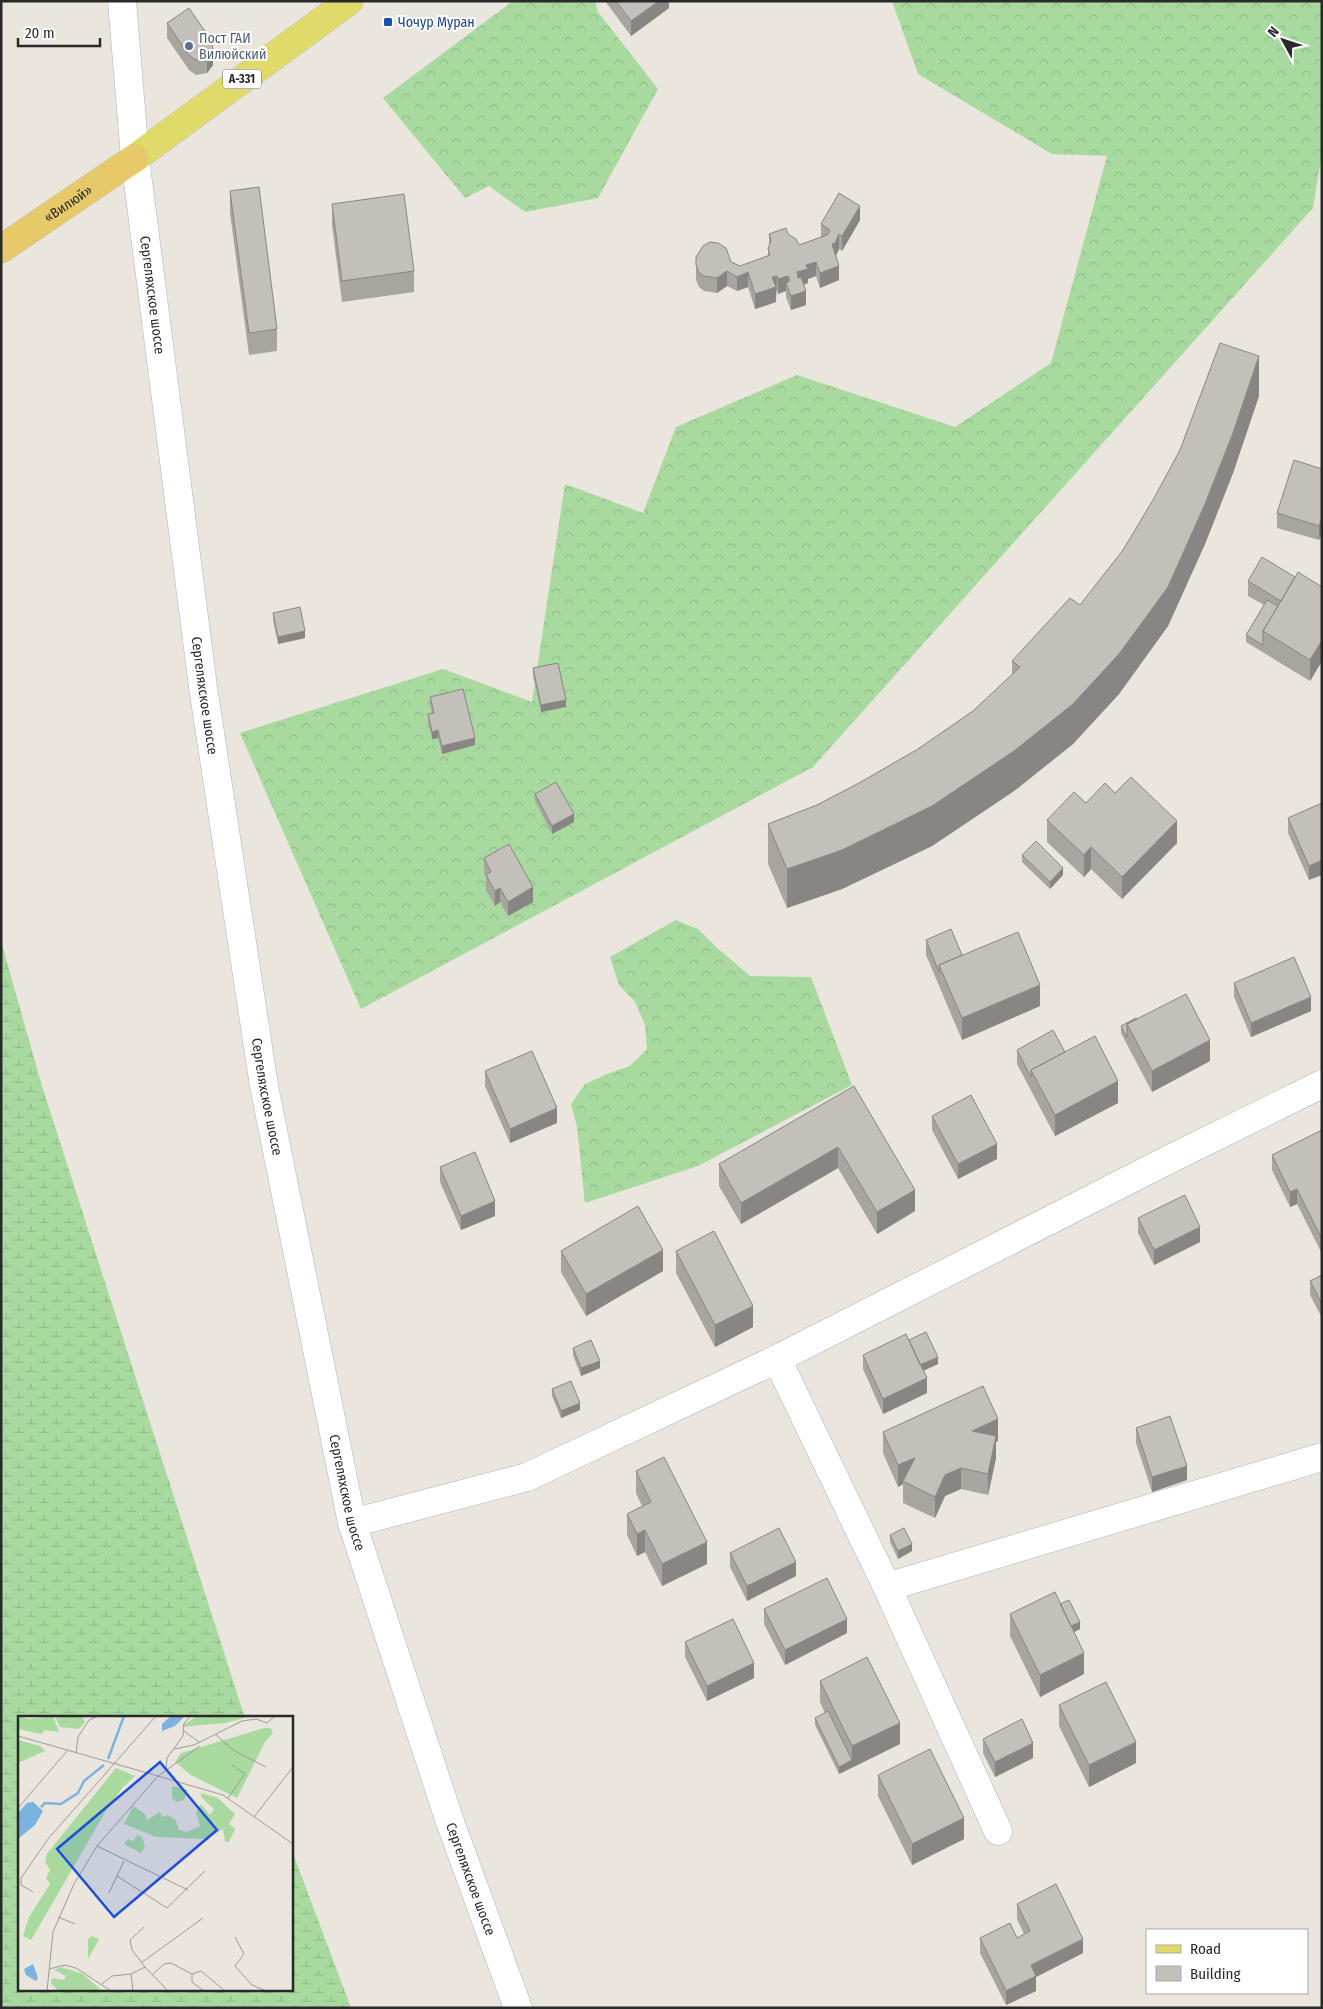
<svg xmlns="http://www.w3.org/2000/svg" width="1323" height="2009" font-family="'Fira Sans Condensed',sans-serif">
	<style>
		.forest { fill: url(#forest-crowns) }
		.wetland { fill: url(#wetland-marsh) }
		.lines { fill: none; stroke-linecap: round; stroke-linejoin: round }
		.minor-casing { stroke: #b0b0bb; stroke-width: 29 }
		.secondary-casing { stroke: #b0b0bb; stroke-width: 29 }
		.primary-casing { stroke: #c7c7c7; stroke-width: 29 }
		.trunk-casing { stroke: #c7c7c7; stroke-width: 29 }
		.minor { stroke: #fff; stroke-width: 28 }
		.secondary { stroke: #fff; stroke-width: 28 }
		.primary { stroke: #e0da6b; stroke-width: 28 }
		.trunk { stroke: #e6c968; stroke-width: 28 }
		.wall { fill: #a7a59f }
		.shaded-wall { fill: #888682 }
		.building { fill: #c2c0b9; stroke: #888682 }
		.transit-dot { fill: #1a4fb4; stroke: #fff; stroke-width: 2 }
		.service-dot { fill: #5c6f8a; stroke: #fff; stroke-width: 2 }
		.labels { text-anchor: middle; stroke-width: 4; stroke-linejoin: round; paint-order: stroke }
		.shield { fill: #fff; stroke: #696969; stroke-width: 1 }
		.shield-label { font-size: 12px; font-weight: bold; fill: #292929 }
		.transit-label { font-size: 14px; fill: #164399; stroke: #fff; text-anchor: start }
		.service-label { font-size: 14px; fill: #4e5e75; stroke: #fff; text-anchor: start }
		.street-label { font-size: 14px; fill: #292929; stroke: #fff }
		.inset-river { fill: none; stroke: #7bb3e0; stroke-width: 2.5 }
		.inset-road { fill: none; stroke: #9d9a95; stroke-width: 1 }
		.view { fill: #1d4ed8; fill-opacity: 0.15; stroke: #1d4ed8; stroke-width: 2.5 }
		.inset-edge { fill: none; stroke: #292929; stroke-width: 2.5 }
	</style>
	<defs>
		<pattern id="forest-crowns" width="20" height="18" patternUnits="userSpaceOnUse" patternTransform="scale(1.25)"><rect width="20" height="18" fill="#a8da9f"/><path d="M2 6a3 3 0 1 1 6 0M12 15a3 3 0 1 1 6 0" fill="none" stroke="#91bb89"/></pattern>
		<pattern id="wetland-marsh" width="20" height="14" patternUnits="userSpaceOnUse" patternTransform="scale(1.25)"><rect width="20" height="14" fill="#a8da9f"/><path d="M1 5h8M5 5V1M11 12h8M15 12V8" fill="none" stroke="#91bb89"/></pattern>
	</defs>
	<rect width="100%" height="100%" fill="#eae6dd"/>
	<path class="forest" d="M513 1H595L598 12 658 89 598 198 525 212 489 186 465 198 383 98Z
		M892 1H1322V153L1313 208 813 767 361 1009 240 733 443 669 532 702 565 484 643 513 676 427 797 375 955 427 1051 363 1107 156 1052 154 918 74Z
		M676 920 698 929 714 945 750 976 811 977 852 1085 698 1166 585 1203 577 1127 571 1104 585 1084 607 1074 630 1066 647 1049 645 1025 635 1002 619 985 610 957Z"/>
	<path class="wetland" d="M1 941 42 1086 245 1718H19V1990H291V1848L351 2008H1Z"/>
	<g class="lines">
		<defs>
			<path id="minor" d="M122 1 135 158
				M777 1359 887 1587 998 1831
				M352 1523 527 1477 777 1359 1168 1160 1322 1084
				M887 1587 1322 1457"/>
			<g id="secondary">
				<path id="s1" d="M135 158 203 687 264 1086 352 1523 449 1819 518 2008"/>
			</g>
			<path id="primary" d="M135 158 349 1"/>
			<g id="trunk">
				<path id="s2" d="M1 249 135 158"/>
			</g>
		</defs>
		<use href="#minor" class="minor-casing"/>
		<use href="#secondary" class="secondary-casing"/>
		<use href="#primary" class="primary-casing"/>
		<use href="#trunk" class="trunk-casing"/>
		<use href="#minor" class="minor"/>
		<use href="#secondary" class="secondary"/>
		<use href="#primary" class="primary"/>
		<use href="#trunk" class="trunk"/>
	</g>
	<path class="wall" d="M605 1H669V8L631 36Z
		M167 23 213 65 207 73 196 75 189 70 167 38Z
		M230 191 277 329V351L249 355 230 213Z
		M332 204 414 271V292L342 302 332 225Z
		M860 220 842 251 839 249 836 255 839 280 820 288 816 276 808 279V283L804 285 806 305 791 310 786 297V291L778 294 777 290 776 291V302L755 309 748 287 737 291 727 286 717 293 704 291 699 287 696 280V257L731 262 740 266 768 256V249L769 246V234H788L799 245 821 237V224Z
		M1259 396 1233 473 1205 544 1168 626 1119 694 1073 744 1014 791 932 846 842 889 787 908 768 864V824L817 805 859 783 918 749 973 711 1012 675V661L1080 605Z
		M1322 469V533L1319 540 1277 528V513Z
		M1295 577 1322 587V661L1310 681 1246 642V635L1264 605 1248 596V581Z
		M273 613 305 638 278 644 273 620Z
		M533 668 566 707 541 712 533 676Z
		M430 697 475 745 442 754 438 738 432 739 428 722V714L432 713 430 704Z
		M1115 793 1177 843 1122 899 1091 869 1084 877 1047 842V820L1086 803Z
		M535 794 574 822 552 834 535 801Z
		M1322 803 1309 880 1288 833V818Z
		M1022 855 1063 875 1050 889 1022 862Z
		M484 858 533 902 508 916 500 902 495 906 486 890V877L484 873Z
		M926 940 962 955 1040 1006 962 1040 926 955Z
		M1234 983 1311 1011 1251 1037 1234 997Z
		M1137 1019 1210 1061 1152 1092 1121 1033V1026Z
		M1017 1050 1065 1052 1118 1103 1055 1136 1017 1064Z
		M485 1071 557 1123 510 1143 485 1086Z
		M854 1086 915 1211 877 1234 838 1168 741 1224 719 1186V1164Z
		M932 1116 997 1159 958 1179 932 1130Z
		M1322 1130V1252H1321L1297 1204 1290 1207 1272 1170V1155Z
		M440 1167 495 1216 461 1230 440 1182Z
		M1138 1218 1200 1242 1154 1265 1138 1233Z
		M561 1251 663 1271 586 1316 561 1272Z
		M676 1251 753 1327 715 1347 676 1273Z
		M1322 1275V1318L1310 1295V1281Z
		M909 1340 938 1364 923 1371 927 1393 883 1414 863 1369V1355Z
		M573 1348 600 1368 581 1376 573 1355Z
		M552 1389 580 1410 561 1418 552 1396Z
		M1136 1428 1187 1480 1152 1492 1136 1443Z
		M883 1432 998 1441 996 1442V1458L988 1495 961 1489 945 1496 935 1518 903 1503V1484L898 1487 883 1453Z
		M636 1471 707 1564 662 1586 645 1552 637 1556 627 1535V1514L642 1506 636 1493Z
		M890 1535 912 1551 898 1559 890 1542Z
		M730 1553 796 1576 747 1601 730 1567Z
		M1060 1604 1080 1629 1074 1632 1084 1674 1040 1697 1010 1636V1614Z
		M764 1609 847 1633 785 1665 764 1624Z
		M685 1642 754 1678 707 1701 685 1657Z
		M820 1681 900 1744 839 1774 815 1725V1718L825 1713 820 1702Z
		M1059 1705 1136 1763 1089 1787 1059 1726Z
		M983 1739 1033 1758 995 1777 983 1753Z
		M878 1775 964 1839 912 1865 878 1796Z
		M1017 1904 1083 1953 1036 1977V1991L1006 2005 980 1953V1938H1017L1024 1934 1017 1919Z"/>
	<path class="shaded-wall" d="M659 1H669V8L631 36V21Z
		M213 50V65L207 73V59Z
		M860 206V220L842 251V236Z
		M839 234V249L835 258 832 244Z
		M816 262V276L808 279V283L797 287V272L806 265Z
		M839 266V280L820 288V273Z
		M727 271V286L717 293V278Z
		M748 272V287L737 291V277Z
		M777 276 776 302 755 309V294L772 277Z
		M788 276V287L786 283V291L778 294V279Z
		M806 291V305L791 310V296Z
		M1259 356V396L1233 473 1205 544 1168 626 1119 694 1073 744 1014 791 932 846 842 889 787 908V869L1014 751Z
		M1322 518V533L1319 540V526Z
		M305 631V638L278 644V637Z
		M1322 640V661L1310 681V660Z
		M566 700V707L541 712V705Z
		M438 730V738L432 739V732Z
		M475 738V745L442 754V746Z
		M574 814V822L552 834V826Z
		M1177 821V843L1122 899V877Z
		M1091 847V869L1084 877V855Z
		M1322 860V875L1309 880V866Z
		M1063 868V875L1050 889V882Z
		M533 887V902L508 916V902Z
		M500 888V902L495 906V891Z
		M1040 985V1006L962 1040V1018Z
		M1311 997V1011L1251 1037V1023Z
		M1210 1040V1061L1152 1092V1071Z
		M1118 1081V1103L1055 1136V1115Z
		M557 1108V1123L510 1143V1129Z
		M997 1144V1159L958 1179V1164Z
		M838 1147V1168L741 1224V1203Z
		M1297 1189V1204L1290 1207V1192Z
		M915 1190V1211L877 1234V1212Z
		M495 1201V1216L461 1230V1216Z
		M1200 1227V1242L1154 1265V1250Z
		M1321 1237H1322L1321 1252Z
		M663 1250V1271L586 1316V1294Z
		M753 1306V1327L715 1347V1325Z
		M938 1357V1364L918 1373V1366Z
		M600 1361V1368L581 1376V1368Z
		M927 1378V1393L883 1414V1399Z
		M580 1403V1410L561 1418V1411Z
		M998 1419V1441L996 1442V1458L988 1495V1474L972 1431Z
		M915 1458 903 1481V1484L898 1487V1465Z
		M1187 1466V1480L1152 1492V1477Z
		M961 1468V1489L945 1496 935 1518V1497L945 1475Z
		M645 1530V1552L637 1556V1534Z
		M707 1542V1564L662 1586V1564Z
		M912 1544V1551L898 1559V1551Z
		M796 1562V1576L747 1601V1586Z
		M847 1619V1633L785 1665V1650Z
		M1080 1622V1629L1066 1636V1629Z
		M1084 1653V1674L1040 1697V1675Z
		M754 1663V1678L707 1701V1686Z
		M900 1723V1744L839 1774V1767L852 1760V1746Z
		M1136 1742V1763L1089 1787V1765Z
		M1033 1743V1758L995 1777V1762Z
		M964 1818V1839L912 1865V1844Z
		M1083 1939V1953L1036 1977V1991L1006 2005V1991L1031 1965Z"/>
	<path class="building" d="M616 1H659L631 21Z
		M189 8 211 40 213 50 207 59 196 60 189 55 167 23Z
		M259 187 277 329 249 333 230 191Z
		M839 193 860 206 842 236 839 234 835 243 832 244 839 266 820 273 816 262 806 265 808 269 797 272 798 278 801 277 806 291 791 296 786 283 790 281 788 276 778 279 777 276 772 277 776 287 755 294 748 272 737 277 727 271 717 278 704 276 699 273 696 265V257L703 246 710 242 718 243 726 248 731 262 740 266 770 255 768 249 771 240 769 234 786 228 788 234 796 239 799 245 827 235 830 230 821 224Z
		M404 194 414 271 342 281 332 204Z
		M1220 343 1259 356 1233 433 1205 504 1168 587 1119 654 1073 704 1014 751 932 806 842 850 787 869 768 824 817 805 859 783 918 749 973 711 1020 667 1012 661 1070 598 1080 605 1123 550 1153 500 1180 450Z
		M1294 460 1322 469V518L1319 526 1277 513Z
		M1262 557 1295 577 1281 601 1248 581Z
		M1298 572 1322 587V640L1310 660 1263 631Z
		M1267 600 1278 606 1263 631V645L1246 635Z
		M300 607 305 631 278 637 273 613Z
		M558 663 566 700 541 705 533 668Z
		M463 689 475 738 442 746 438 730 432 732 428 714 434 713 430 697Z
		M1131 777 1177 821 1122 877 1091 847 1084 855 1047 820 1074 792 1086 803 1105 783 1115 793Z
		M556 782 574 814 552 826 535 794Z
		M1322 803V860L1309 866 1288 818Z
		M1036 841 1063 868 1050 882 1022 855Z
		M509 844 533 887 508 902 500 888 495 891 486 875 491 872 484 858Z
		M951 929 962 955 939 965V972L926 940Z
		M1018 932 1040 985 962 1018 939 965Z
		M1294 957 1311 997 1251 1023 1234 983Z
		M1186 994 1210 1040 1152 1071 1127 1024Z
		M1136 1018 1137 1019 1127 1024V1038L1121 1026Z
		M1053 1030 1065 1052 1031 1070V1077L1017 1050Z
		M1095 1036 1118 1081 1055 1115 1031 1070Z
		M532 1051 557 1108 510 1129 485 1071Z
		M854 1086 915 1190 877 1212 838 1147 741 1203 719 1164Z
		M971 1095 997 1144 958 1164 932 1116Z
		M1322 1130V1237H1321L1297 1189 1290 1192 1272 1155Z
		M475 1152 495 1201 461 1216 440 1167Z
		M1185 1195 1200 1227 1154 1250 1138 1218Z
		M638 1206 663 1250 586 1294 561 1251Z
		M714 1231 753 1306 715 1325 676 1251Z
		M1322 1275V1304L1310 1281Z
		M926 1332 938 1357 920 1365 909 1340Z
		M906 1334 927 1378 883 1399 863 1355Z
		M591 1340 600 1361 581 1368 573 1348Z
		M571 1381 580 1403 561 1411 552 1389Z
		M983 1386 998 1419 972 1431 996 1436 988 1474 961 1468 945 1475 935 1497 903 1481 915 1458 898 1465 883 1432Z
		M1170 1416 1187 1466 1152 1477 1136 1428Z
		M664 1457 707 1542 662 1564 645 1530 637 1534 627 1514 651 1502 636 1471Z
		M779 1528 796 1562 747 1586 730 1553Z
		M904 1528 912 1544 898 1551 890 1535Z
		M827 1578 847 1619 785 1650 764 1609Z
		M1055 1592 1084 1653 1040 1675 1010 1614Z
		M1069 1600 1080 1622 1071 1626 1060 1604Z
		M733 1619 754 1663 707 1686 685 1642Z
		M867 1657 900 1723 852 1746 820 1681Z
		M1106 1682 1136 1742 1089 1765 1059 1705Z
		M828 1711 852 1760 839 1767 815 1718Z
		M1022 1719 1033 1743 995 1762 983 1739Z
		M930 1749 964 1818 912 1844 878 1775Z
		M1056 1884 1083 1939 1031 1965 1036 1976 1006 1991 980 1938 1010 1923 1017 1938 1030 1931 1017 1904Z"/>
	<rect class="transit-dot" x="383" y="17" width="10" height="10" rx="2.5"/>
	<circle class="service-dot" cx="189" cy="46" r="5"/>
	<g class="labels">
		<rect class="shield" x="223" y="69.5" width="38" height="19" rx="4"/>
		<g class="shield-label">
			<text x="242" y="83">А-331</text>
		</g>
		<g class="transit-label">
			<text x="398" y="27">Чочур Муран</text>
		</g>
		<g class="service-label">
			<text x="199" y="43">Пост ГАИ<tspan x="199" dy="16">Вилюйский</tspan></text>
		</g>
		<g class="street-label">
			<text dy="5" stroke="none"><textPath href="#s2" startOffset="81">«Вилюй»</textPath></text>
			<text dy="5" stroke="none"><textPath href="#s1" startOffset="138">Сергеляхское шоссе</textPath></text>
			<text dy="5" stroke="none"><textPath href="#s1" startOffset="542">Сергеляхское шоссе</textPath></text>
			<text dy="5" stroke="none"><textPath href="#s1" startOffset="948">Сергеляхское шоссе</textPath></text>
			<text dy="5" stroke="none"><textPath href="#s1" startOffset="1352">Сергеляхское шоссе</textPath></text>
			<text dy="5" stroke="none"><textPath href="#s1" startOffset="1758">Сергеляхское шоссе</textPath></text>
		</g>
	</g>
	<g transform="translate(18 1716)">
		<rect width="275" height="275" fill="#eae6dd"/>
		<path d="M179 0H234L207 7 163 11ZM246 12H253L255 17 247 26 219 82 173 59 157 46 163 37Z" fill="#a8da9f"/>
		<path d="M2 0 10 3 35 0 41 16 27 14 23 18 0 13ZM37 0H64L67 6 61 13 42 11ZM0 24 22 30 27 35 0 47ZM154 70 170 74 166 84 158 86 154 82ZM183 77 200 82 217 98 211 108 217 113 211 126H207L205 113 188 123 138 121 106 108 115 90 127 98 129 104 142 96 144 101 149 99 157 103 161 114 169 116 182 110 178 97 183 88 192 99 196 93 183 81ZM119 119 124 121 127 130 123 137 106 128 110 123 116 125ZM74 220 81 223 70 243V223ZM43 251 65 258 84 275H41L33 268 34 262 46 264 48 260 36 254Z" fill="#a8da9f"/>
		<path d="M98 52 117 60 105 71 88 95 13 224 5 220 11 201 32 168 28 162 32 154 27 146 29 138Z" fill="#a8da9f"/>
		<path d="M153 0H167L157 10 144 15V8ZM15 86 25 95 17 109 0 123V97L9 87ZM15 248 20 262 18 265 8 259 6 253Z" fill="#7bb3e0"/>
		<path class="inset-river" d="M90 43 106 0M23 91 27 87 43 88 60 77 66 65 86 49"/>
		<path class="inset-road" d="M166 15 181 26M198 19 215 34 248 51M0 20 140 60M156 33 176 29 224 5 238 3 249 7 257 0M58 37 60 21 71 4 80 0M148 52 149 42 165 20 166 7 173 0M140 60 182 30M210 82 227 58 214 49M0 92 49 35M236 101 275 51M79 130 170 174M99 160 149 192 187 155M15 176 3 169V162L30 123 138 0M91 177 106 145M40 201 57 208M217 221 226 238 217 250 234 269 248 275M123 247 185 202M127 251 150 275M31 253 47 249 58 252 93 275M174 258 183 255 207 275M134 259 146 248 153 247 174 258V266L186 275M84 268 94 260 113 258M29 275 35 216 56 168 79 130 140 60 205 79 275 128M115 275 113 258 127 251 114 234 112 224 126 211"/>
		<path class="view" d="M142 46 199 114 96 201 39 133Z"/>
		<rect width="275" height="275" class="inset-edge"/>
	</g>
	<rect width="1323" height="2009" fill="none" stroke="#292929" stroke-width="5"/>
	<rect x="1146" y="1929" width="162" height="65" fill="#ffffff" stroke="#a9a9a9"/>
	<rect x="1156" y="1945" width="25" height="8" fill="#e0da6b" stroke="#a9a9a9"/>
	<text x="1190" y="1954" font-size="15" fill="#292929">Road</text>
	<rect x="1156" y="1966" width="25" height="15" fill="#c2c0b9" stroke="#a9a9a9"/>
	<text x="1190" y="1979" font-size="15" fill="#292929">Building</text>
	<g transform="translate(1283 40) rotate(310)" stroke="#ffffff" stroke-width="4" paint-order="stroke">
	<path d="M0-4L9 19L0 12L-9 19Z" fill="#292929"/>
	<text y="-8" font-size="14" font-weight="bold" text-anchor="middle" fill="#292929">N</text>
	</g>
	<path d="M18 38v8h82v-8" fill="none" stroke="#292929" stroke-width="2.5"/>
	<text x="25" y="38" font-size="15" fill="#292929" stroke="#ffffff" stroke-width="4" paint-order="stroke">20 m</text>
</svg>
